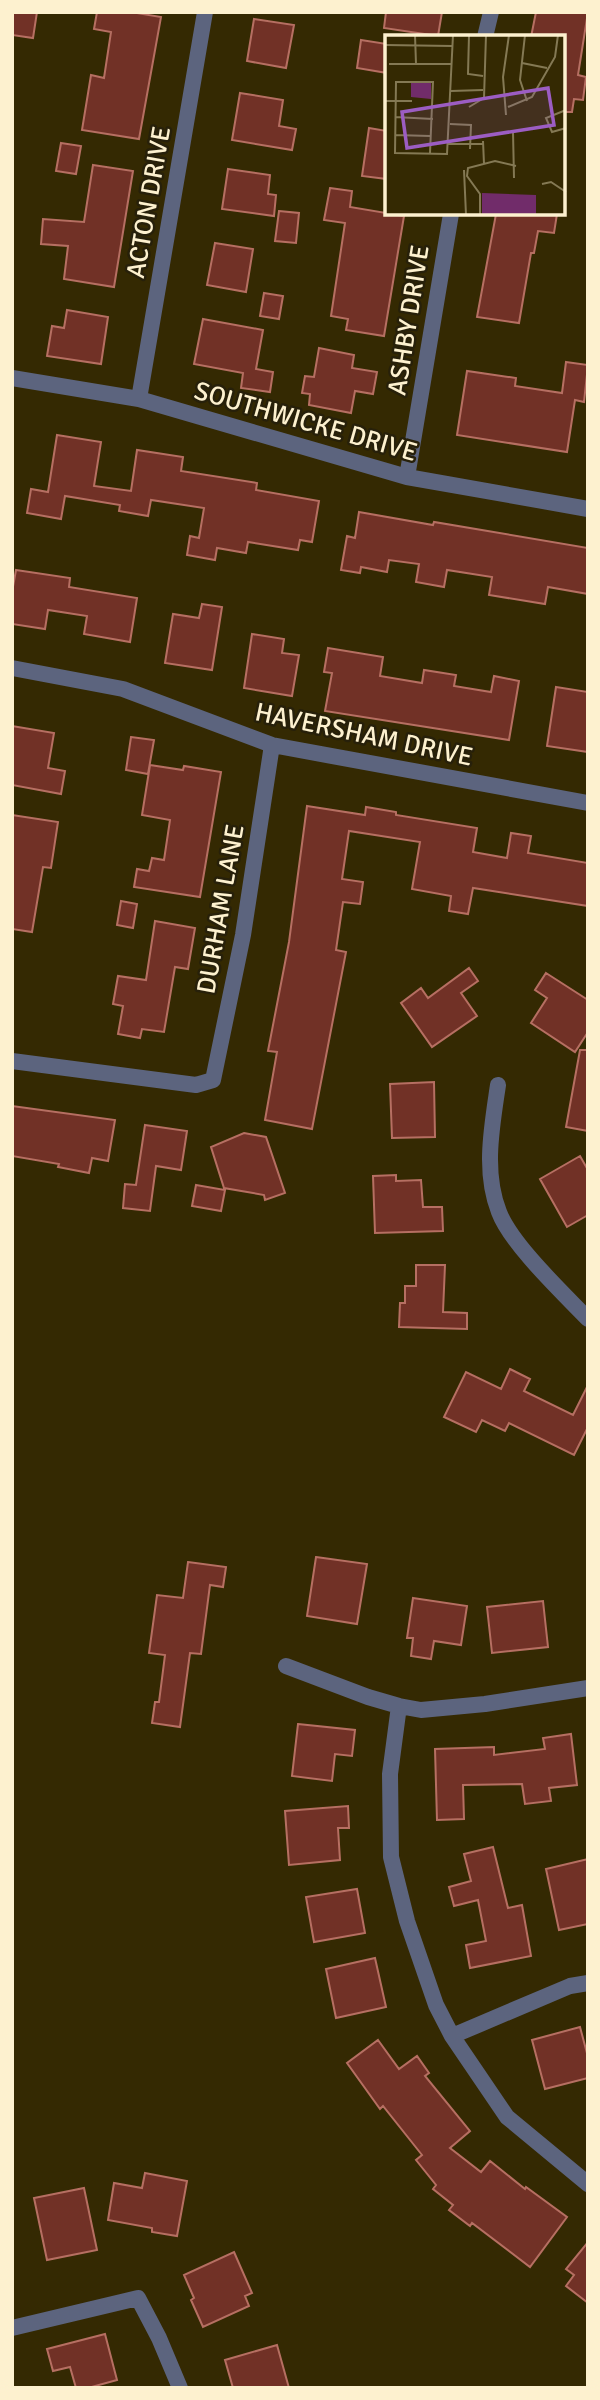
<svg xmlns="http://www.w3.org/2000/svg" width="600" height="2400" font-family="Signika,sans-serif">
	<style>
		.building { fill: #713126; stroke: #b66f62; stroke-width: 2 }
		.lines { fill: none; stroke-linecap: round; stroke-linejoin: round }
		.street { stroke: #5c647e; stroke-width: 16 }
		.labels { text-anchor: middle; stroke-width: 5; stroke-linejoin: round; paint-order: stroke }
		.street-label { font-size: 26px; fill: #fdf1cf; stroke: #27200a }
		.inset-road { fill: none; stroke: #847954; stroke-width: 2 }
		.view { fill: #9c5dc3; fill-opacity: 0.15; stroke: #9c5dc3; stroke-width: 3.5 }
		.inset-edge { fill: none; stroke: #fdf1cf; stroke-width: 3.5 }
	</style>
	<rect width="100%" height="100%" fill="#342902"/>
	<path class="building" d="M12 12H37L33 38 12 35Z
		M97 12H131L161 17 139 139 82 130 91 75 104 78 111 32 94 29Z
		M386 12H442L438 36 384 28Z
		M536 12H588L578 75 586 77 583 100 574 99 572 112H563V37H531Z
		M254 19 294 25 286 68 247 61Z
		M361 40 387 44V73L357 68Z
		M240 93 283 100 279 126 296 129 292 150 232 140Z
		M369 128 387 131V179L362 176Z
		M61 143 81 146 76 174 56 171Z
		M93 165 133 171 114 287 64 279 68 246 41 244 43 219 84 222Z
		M228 169 270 175 268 194 276 195 274 216 222 209Z
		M330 188 352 191 350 207 404 216 384 336 346 330 348 319 331 316 345 223 324 220Z
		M279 211 299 213 296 243 275 241Z
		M496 214H557L554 233 538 231 534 253H531L519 323 477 317Z
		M215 243 253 249 246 292 207 285Z
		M264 293 283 296 279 319 260 316Z
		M67 310 108 317 101 364 47 356 52 326 64 328Z
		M203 319 263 330 256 369 273 372 270 392 241 388 243 373 194 364Z
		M319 348 354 355 352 368 377 372 373 394 355 391 351 413 309 405 310 394 302 393 305 376 314 377Z
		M566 362 588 365 584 402 575 400 567 452 457 435 467 371 516 378 515 386 562 393Z
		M57 435 101 442 94 486 131 491 137 450 183 457 181 471 257 483 256 490 319 501 312 542 300 540 298 550 248 542 246 553 217 548 215 560 187 555 190 536 199 538 204 508 151 500 148 516 119 511 120 505 65 496 61 519 27 513 31 489 48 492Z
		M359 512 433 525 434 522 588 548V594L548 587 545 604 489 595 492 577 447 570 444 587 416 582 419 564 389 560 387 572 361 567 360 573 341 570 347 536 355 538Z
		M16 570 70 578 69 587 137 598 130 642 84 634 87 616 48 610 45 629 12 624V592Z
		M202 604 222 607 212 670 165 663 173 614 199 618Z
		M252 634 284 639 282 653 299 655 292 696 244 688Z
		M328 648 383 657 380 676 422 683 424 670 456 675 454 686 491 692 494 676 519 681 509 740 325 711 332 673 324 672Z
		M556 687 588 692V752L547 746Z
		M12 726 54 733 48 768 65 771 61 794 12 785Z
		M131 737 154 740 148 774 126 770Z
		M150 765 183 770 184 766 221 772 200 897 134 887 137 869 149 871 152 858 164 860 170 820 142 815Z
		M307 806 365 815 366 807 396 812V815L477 828 473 852 507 858 511 833 531 836 528 853 588 863V906L473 888 468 914 449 911 451 896 412 889 420 842 349 831 342 879 363 882 360 904 343 902 336 950 346 952 312 1129 265 1120 277 1052 268 1051 289 942Z
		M12 815 58 822 51 868 43 867 32 932 12 929Z
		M121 901 137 904 133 928 117 925Z
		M155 921 195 928 188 969 175 967 164 1032 142 1029 140 1038 118 1034 123 1006 113 1004 118 976 146 980Z
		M469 968 478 981 461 993 477 1016 432 1047 401 1003 421 988 428 998Z
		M546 973 588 1000V1032L575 1052 531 1023 547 998 535 990Z
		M580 1050H588V1131L566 1127Z
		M434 1082 435 1137 392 1138 390 1084Z
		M12 1106 115 1120 108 1161 92 1158 89 1173 58 1167 59 1164 12 1156Z
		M145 1125 187 1131 181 1170 156 1166 150 1211 123 1208 125 1184 136 1185Z
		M244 1133 266 1137 285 1193 265 1200 264 1195 224 1188 211 1147Z
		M580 1156 588 1170V1215L567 1227 540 1179Z
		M396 1175V1181L421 1180 423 1207H442L443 1231 375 1233 373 1176Z
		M196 1185 225 1190 221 1211 192 1206Z
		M416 1265H445L443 1312 467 1313V1329L399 1327 400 1303H405V1286H416Z
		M510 1369 530 1379 524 1391 573 1415 588 1385V1427L574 1455 509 1423 505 1431 482 1420 476 1432 444 1417 466 1372 501 1389Z
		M316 1557 367 1564 357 1624 307 1616Z
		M188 1562 226 1567 223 1587 210 1585 201 1654 190 1653 180 1727 152 1723 155 1702H159L165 1655 149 1653 157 1595 183 1598Z
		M413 1598 467 1606 461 1645 434 1641 431 1659 411 1656 413 1638H407Z
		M543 1601 548 1647 492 1653 487 1607Z
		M298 1724 355 1730 352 1756 335 1754 332 1781 292 1776Z
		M571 1734 577 1785 549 1788 551 1801 525 1804 522 1784 463 1785 464 1819 437 1820 435 1749 494 1747V1755L545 1749 543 1738Z
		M348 1806 349 1828H338L340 1860 289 1865 285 1811Z
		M493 1847 508 1908 522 1905 531 1956 470 1968 466 1945 486 1941 478 1900 454 1906 449 1887 471 1881 464 1854Z
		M588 1859V1924L559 1930 546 1869Z
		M357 1889 365 1933 314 1942 306 1897Z
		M375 1958 386 2007 336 2018 326 1969Z
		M580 2027 588 2057V2078L545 2089 532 2040Z
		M378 2040 399 2069 417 2056 429 2073 425 2076 470 2131 450 2148 481 2172 490 2161 525 2189 526 2187 567 2217 530 2267 472 2223 470 2226 449 2210 453 2205 433 2189 436 2185 416 2160 422 2155 383 2106 380 2109 347 2063Z
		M145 2173 187 2181 177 2236 152 2232V2228L108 2220 114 2183 142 2188Z
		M84 2188 97 2250 47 2260 34 2198Z
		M588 2242V2303L566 2286 574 2275 566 2269Z
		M234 2252 252 2293 245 2296 249 2306 203 2327 191 2300 194 2298 184 2275Z
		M105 2334 117 2380 88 2388H76L70 2367 53 2371 47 2349Z
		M277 2345 289 2388H233L225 2360Z"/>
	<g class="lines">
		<path class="street" d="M485 37 491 12
			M12 378 139 399 407 477 588 509
			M139 399 205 12
			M407 477 451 214
			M12 668 123 689 272 745 588 803
			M12 1061 196 1085 213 1080 243 935 272 745
			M498 1085C492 1126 483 1172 499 1212 511 1244 563 1293 588 1319
			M286 1666 368 1697 399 1706 421 1710 485 1704 588 1688
			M399 1706 390 1774 391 1857 407 1921 436 2005 452 2036 507 2117 588 2184
			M452 2036 570 1986 588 1983
			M12 2328 138 2298 159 2338 180 2388"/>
	</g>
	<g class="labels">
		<g class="street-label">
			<text transform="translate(148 202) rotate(-80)" y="9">ACTON DRIVE</text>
			<text transform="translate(408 320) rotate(-81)" y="9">ASHBY DRIVE</text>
			<text transform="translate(306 421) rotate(16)" y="9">SOUTHWICKE DRIVE</text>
			<text transform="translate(364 734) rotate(12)" y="9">HAVERSHAM DRIVE</text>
			<text transform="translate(220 909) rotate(-80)" y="9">DURHAM LANE</text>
		</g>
	</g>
	<g transform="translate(385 35)">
		<rect width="180" height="180" fill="#342902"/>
		<path d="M46 47V64L26 62V48ZM97 158 151 160V180H97Z" fill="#712c6a"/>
		<path class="inset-road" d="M30 0 31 29M84 0 83 39 98 41M140 0 135 45 142 66M0 10 67 11M137 28 162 33M4 29H67M66 56 98 55M0 66H27M84 72 99 63 101 0M123 72 147 62 170 22 173 0M181 75 161 83 167 97 181 93M121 80 118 42 124 0M10 82 48 84M65 89 86 90 85 114M128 97 129 143M10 100 45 101M98 106 99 129M63 109H98M45 118 48 47H11L10 118 62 119 68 0M79 135 81 180M157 149 166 147 181 157M95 180V159L82 141 83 133 110 126 131 131"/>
		<path class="view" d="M163 53 169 90 22 113 17 77Z"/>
		<rect width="180" height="180" class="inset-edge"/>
	</g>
	<rect width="600" height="2400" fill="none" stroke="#fdf1cf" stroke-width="28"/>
</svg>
